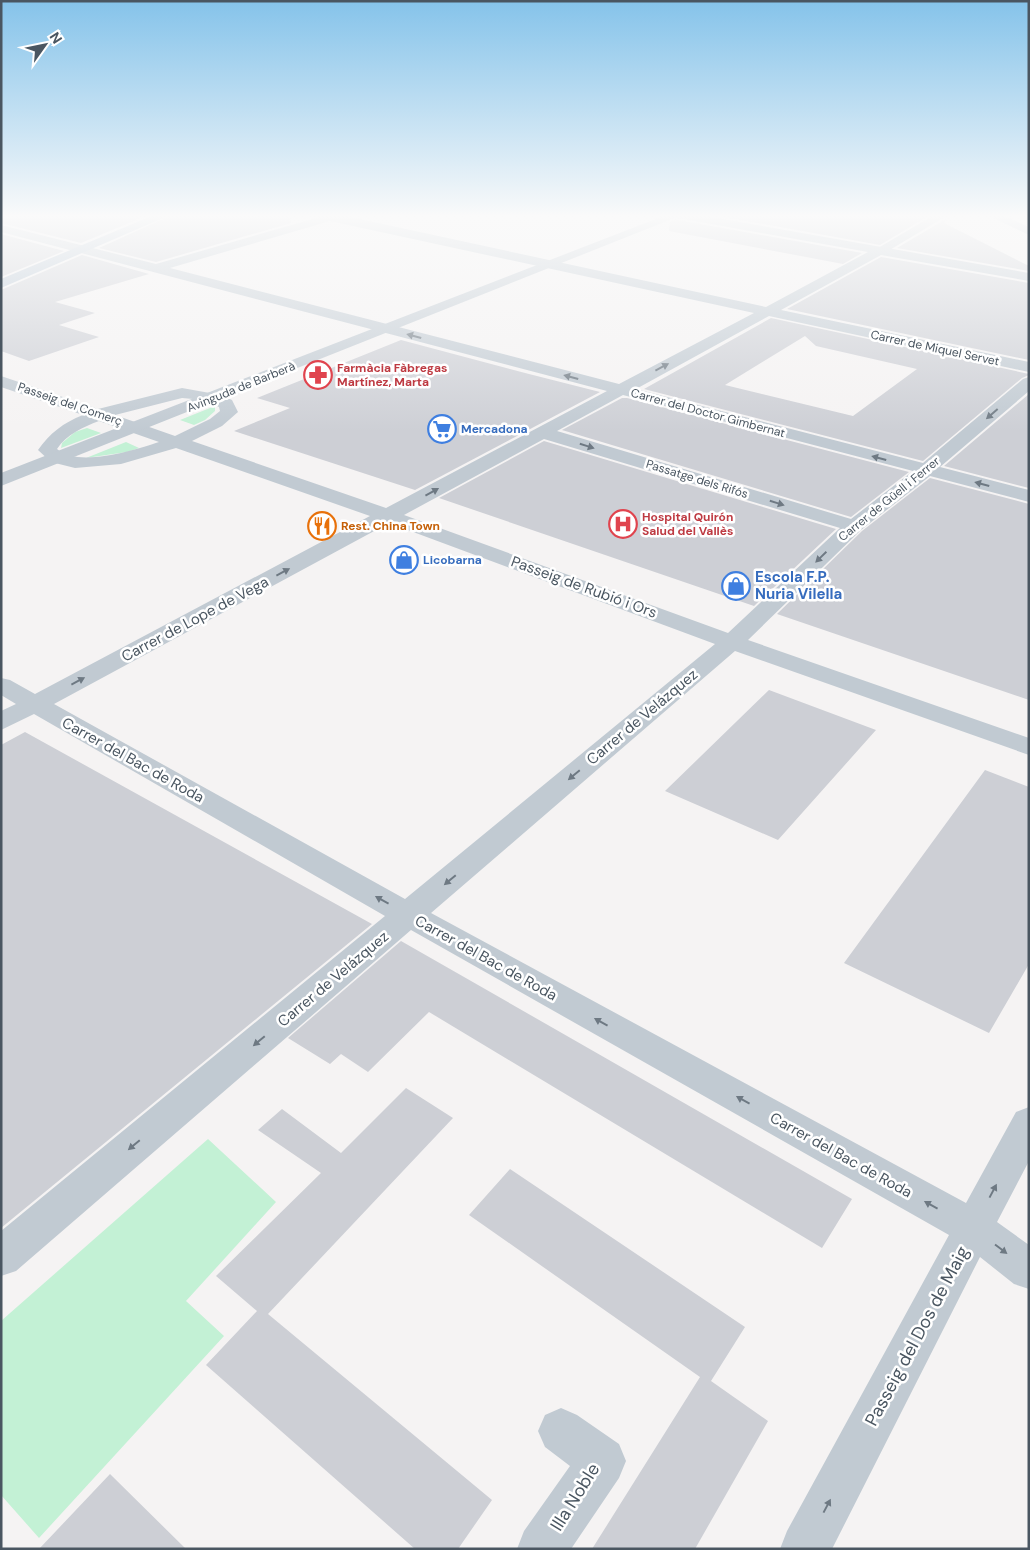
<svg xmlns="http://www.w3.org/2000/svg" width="1030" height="1550" font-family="'DM Sans',sans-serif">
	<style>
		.green { fill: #c3f1d5 }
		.building { fill: #cdcfd5; fill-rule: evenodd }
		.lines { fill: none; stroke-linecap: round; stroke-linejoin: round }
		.pedestrian { fill: #c1cad2; fill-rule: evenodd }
		.minor { fill: #c1cad2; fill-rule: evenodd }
		.tertiary { fill: #c1cad2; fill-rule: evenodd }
		.secondary { fill: #c1cbd6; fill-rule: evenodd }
		.primary { fill: #b3c2d1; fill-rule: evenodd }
		.oneway { fill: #6e7983 }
		.labels { text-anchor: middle; stroke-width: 5; stroke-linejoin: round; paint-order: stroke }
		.far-street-label { font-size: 12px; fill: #4a5661; stroke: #fff }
		.far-health-label { font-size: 12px; font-weight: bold; fill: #be3a42; stroke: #fff; text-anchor: start }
		.far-shop-label { font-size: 12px; font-weight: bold; fill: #366cbe; stroke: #fff; text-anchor: start }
		.far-food-label { font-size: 12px; font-weight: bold; fill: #c56008; stroke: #fff; text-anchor: start }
		.shop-label { font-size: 15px; font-weight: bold; fill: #366cbe; stroke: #fff; text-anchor: start }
		.street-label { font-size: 15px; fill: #4a5661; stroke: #fff }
		.near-street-label { font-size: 18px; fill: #4a5661; stroke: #fff }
	</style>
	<rect width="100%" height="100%" fill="#f5f3f3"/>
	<path class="green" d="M215 406V411L205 420 194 425 180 420Z
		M87 428 101 433 61 448 62 443 75 432Z
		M126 442 139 448 127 452 86 458Z
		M208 1139 276 1202 186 1301 224 1336 39 1538 1 1495V1321Z"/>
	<path class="building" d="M1 215H148L81 243 1 223Z
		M172 215H290L291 223 156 262 99 248Z
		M713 215H930L880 245Z
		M676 219 678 220 862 253 843 264 669 231 670 222Z
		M946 219 944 223 1029 266V271L897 248Z
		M1 234 64 251 1 277Z
		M82 255 149 274 55 302 95 313 59 325 99 337 29 361 1 351V290Z
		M881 257 1029 283V360L787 309Z
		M771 318 1029 374V375L1022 378 923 461 644 389ZM805 336 816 346 917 369 853 416 725 385Z
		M401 340 529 374 600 392 415 490 234 431 290 408 257 398Z
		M1029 394V488L944 466Z
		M622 398H627L909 472 851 517 562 430Z
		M544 441 836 529 754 606 439 498Z
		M930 478 1029 504V700L777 614 862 531Z
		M769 690 876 730 778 840 665 791Z
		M25 732 372 924 1 1228V745Z
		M985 770 1029 787V964L989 1033 844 963Z
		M401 941 852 1199 822 1248 429 1012 368 1072 341 1054 330 1064 288 1038Z
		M406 1088 453 1118 268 1314 492 1500 458 1549H415L206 1365 257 1311 216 1276 321 1173 258 1130 282 1109 341 1153Z
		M510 1169 745 1327 711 1381 768 1421 695 1549H592L700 1377 469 1215Z
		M110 1474 186 1549H39Z"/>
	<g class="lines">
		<path class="pedestrian" d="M934 215H948L883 254 879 255 873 251Z"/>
		<path class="minor" d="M312 215H341L766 307 868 252 678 218 673 215H700L1029 273V281L881 255 781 310 1029 362V372L769 316 636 389 923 463 1023 379 1029 377V391L940 467 1029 490V502L930 476 861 530 748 640 1029 738V755L735 651 431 913 966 1203 1016 1112 1029 1107V1161L997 1222 1029 1245V1289L1014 1284 980 1257 832 1549H780L787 1531 949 1235 411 930 16 1271 1 1276V1231L385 916 34 714 1 730V711L16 704 1 695V678L10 680 35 694 370 516 176 448 121 464 75 468 51 462 38 450C50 433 63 423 83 415L1 387V376L98 409 182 388 221 395 232 400 238 412 222 426 192 441 386 508 607 391 1 232V225L156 264 316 218ZM330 221 754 313 619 384 170 268ZM623 395 913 471 851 519 557 431ZM182 398 204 400 219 407 220 411 210 419 175 436 115 415ZM99 421 159 442C135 450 78 468 57 449 66 435 83 427 99 421ZM544 439 840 528 728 633 404 515ZM389 523 715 644 405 899 54 704Z
			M561 1408 577 1415 619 1444 626 1461 619 1478 571 1549H517L524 1531 570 1466 545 1447 538 1431 545 1415Z"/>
		<path class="tertiary" d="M666 215H682L1 486V473Z"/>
		<path class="secondary" d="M987 215H1002L1029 227V235Z"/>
		<path class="primary" d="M154 215H170L1 288V279Z"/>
	</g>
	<defs><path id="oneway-solid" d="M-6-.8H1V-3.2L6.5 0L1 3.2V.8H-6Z" transform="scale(1.25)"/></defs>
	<g class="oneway">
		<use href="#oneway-solid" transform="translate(414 336) rotate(-165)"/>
		<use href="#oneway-solid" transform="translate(662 367) rotate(-28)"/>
		<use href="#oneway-solid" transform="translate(571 377) rotate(-165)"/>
		<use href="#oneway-solid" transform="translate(992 414) rotate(139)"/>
		<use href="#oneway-solid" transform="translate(587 446) rotate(17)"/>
		<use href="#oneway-solid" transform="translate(879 458) rotate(-165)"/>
		<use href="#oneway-solid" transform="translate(982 484) rotate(-165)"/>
		<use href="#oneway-solid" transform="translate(432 492) rotate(-29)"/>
		<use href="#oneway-solid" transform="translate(777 503) rotate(17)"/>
		<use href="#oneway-solid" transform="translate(821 557) rotate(136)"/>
		<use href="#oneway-solid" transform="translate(283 572) rotate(-28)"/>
		<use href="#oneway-solid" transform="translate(78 681) rotate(-28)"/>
		<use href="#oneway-solid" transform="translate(574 775) rotate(140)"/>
		<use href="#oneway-solid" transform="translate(450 880) rotate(140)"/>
		<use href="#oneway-solid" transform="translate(382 900) rotate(-151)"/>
		<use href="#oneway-solid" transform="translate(601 1022) rotate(-151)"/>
		<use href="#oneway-solid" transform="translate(259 1041) rotate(140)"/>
		<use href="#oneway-solid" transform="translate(743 1100) rotate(-151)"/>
		<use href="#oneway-solid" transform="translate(134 1145) rotate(140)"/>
		<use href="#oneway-solid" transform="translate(993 1191) rotate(-62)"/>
		<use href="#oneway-solid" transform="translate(931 1205) rotate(-151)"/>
		<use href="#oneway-solid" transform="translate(1001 1249) rotate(37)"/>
		<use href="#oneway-solid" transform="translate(827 1506) rotate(-62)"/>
	</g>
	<linearGradient id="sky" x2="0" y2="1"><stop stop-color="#85c3ea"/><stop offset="0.5" stop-color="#fafafa"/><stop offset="1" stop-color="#fafafa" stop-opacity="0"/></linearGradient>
	<rect width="1030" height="432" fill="url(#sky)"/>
	<defs>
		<symbol id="pharmacy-ring" viewBox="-11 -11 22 22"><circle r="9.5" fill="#fff" stroke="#e0444e" stroke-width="1.5"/><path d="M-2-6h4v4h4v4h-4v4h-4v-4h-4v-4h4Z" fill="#e0444e"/></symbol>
		<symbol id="supermarket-ring" viewBox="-11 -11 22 22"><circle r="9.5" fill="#fff" stroke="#3f7fe0" stroke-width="1.5"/><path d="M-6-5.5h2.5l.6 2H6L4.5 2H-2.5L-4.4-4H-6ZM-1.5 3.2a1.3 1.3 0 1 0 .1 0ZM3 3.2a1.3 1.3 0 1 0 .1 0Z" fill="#3f7fe0"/></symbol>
		<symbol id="hospital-ring" viewBox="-11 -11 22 22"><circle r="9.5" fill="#fff" stroke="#e0444e" stroke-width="1.5"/><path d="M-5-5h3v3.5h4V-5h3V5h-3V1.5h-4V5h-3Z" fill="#e0444e"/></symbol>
		<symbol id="restaurant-ring" viewBox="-11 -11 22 22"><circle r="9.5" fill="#fff" stroke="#e8710a" stroke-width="1.5"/><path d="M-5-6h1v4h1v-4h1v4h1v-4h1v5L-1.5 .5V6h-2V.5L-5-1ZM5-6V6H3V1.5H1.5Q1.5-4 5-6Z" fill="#e8710a"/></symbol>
		<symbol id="shop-ring" viewBox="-11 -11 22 22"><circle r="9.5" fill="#fff" stroke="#3f7fe0" stroke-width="1.5"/><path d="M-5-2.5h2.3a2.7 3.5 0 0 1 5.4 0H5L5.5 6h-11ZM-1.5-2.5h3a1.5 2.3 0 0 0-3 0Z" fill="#3f7fe0"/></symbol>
	</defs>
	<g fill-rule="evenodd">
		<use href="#pharmacy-ring" x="302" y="359" width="32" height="32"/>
		<use href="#supermarket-ring" x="426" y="413" width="32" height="32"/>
		<use href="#hospital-ring" x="607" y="508" width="32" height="32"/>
		<use href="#restaurant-ring" x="306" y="510" width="32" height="32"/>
		<use href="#shop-ring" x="388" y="544" width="32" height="32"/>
		<use href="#shop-ring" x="720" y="570" width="32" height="32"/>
	</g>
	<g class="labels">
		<g class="far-street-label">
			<text transform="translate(935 348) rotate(12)" y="4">Carrer de Miquel Servet</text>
			<text transform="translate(241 387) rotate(-22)" y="4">Avinguda de Barberà</text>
			<text transform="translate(70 404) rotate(19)" y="4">Passeig del Comerç</text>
			<text transform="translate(708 413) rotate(15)" y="4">Carrer del Doctor Gimbernat</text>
			<text transform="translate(697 479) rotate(17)" y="4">Passatge dels Rifós</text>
			<text transform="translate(889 499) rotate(-39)" y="4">Carrer de Güell i Ferrer</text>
		</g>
		<g class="far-health-label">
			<text x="337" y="372">Farmàcia Fàbregas<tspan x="337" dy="14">Martínez, Marta</tspan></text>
			<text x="642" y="521">Hospital Quirón<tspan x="642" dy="14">Salud del Vallès</tspan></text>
		</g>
		<g class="far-shop-label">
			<text x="461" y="433">Mercadona</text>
			<text x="423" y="564">Licobarna</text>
		</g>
		<g class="far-food-label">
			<text x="341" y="530">Rest. China Town</text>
		</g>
		<g class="shop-label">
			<text x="755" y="582">Escola F.P.<tspan x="755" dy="17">Nuria Vilella</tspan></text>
		</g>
		<g class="street-label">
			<text transform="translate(584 587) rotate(20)" y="5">Passeig de Rubió i Ors</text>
			<text transform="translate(195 619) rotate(-28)" y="5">Carrer de Lope de Vega</text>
			<text transform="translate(642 717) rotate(-40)" y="5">Carrer de Velázquez</text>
			<text transform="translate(133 760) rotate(29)" y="5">Carrer del Bac de Roda</text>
			<text transform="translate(486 958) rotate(29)" y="5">Carrer del Bac de Roda</text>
			<text transform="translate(333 979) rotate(-40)" y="5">Carrer de Velázquez</text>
			<text transform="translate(841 1155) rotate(29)" y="5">Carrer del Bac de Roda</text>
		</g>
		<g class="near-street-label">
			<text transform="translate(917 1336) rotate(-62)" y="6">Passeig del Dos de Maig</text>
			<text transform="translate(575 1497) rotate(-58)" y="6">Illa Noble</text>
		</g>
	</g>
	<rect width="1030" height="1550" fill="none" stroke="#4a5661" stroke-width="5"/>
	<g transform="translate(45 45) rotate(57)" stroke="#ffffff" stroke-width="4" paint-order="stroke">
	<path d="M0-4L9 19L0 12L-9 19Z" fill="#4a5661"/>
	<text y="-8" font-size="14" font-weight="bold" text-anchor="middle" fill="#4a5661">N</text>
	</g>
</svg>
